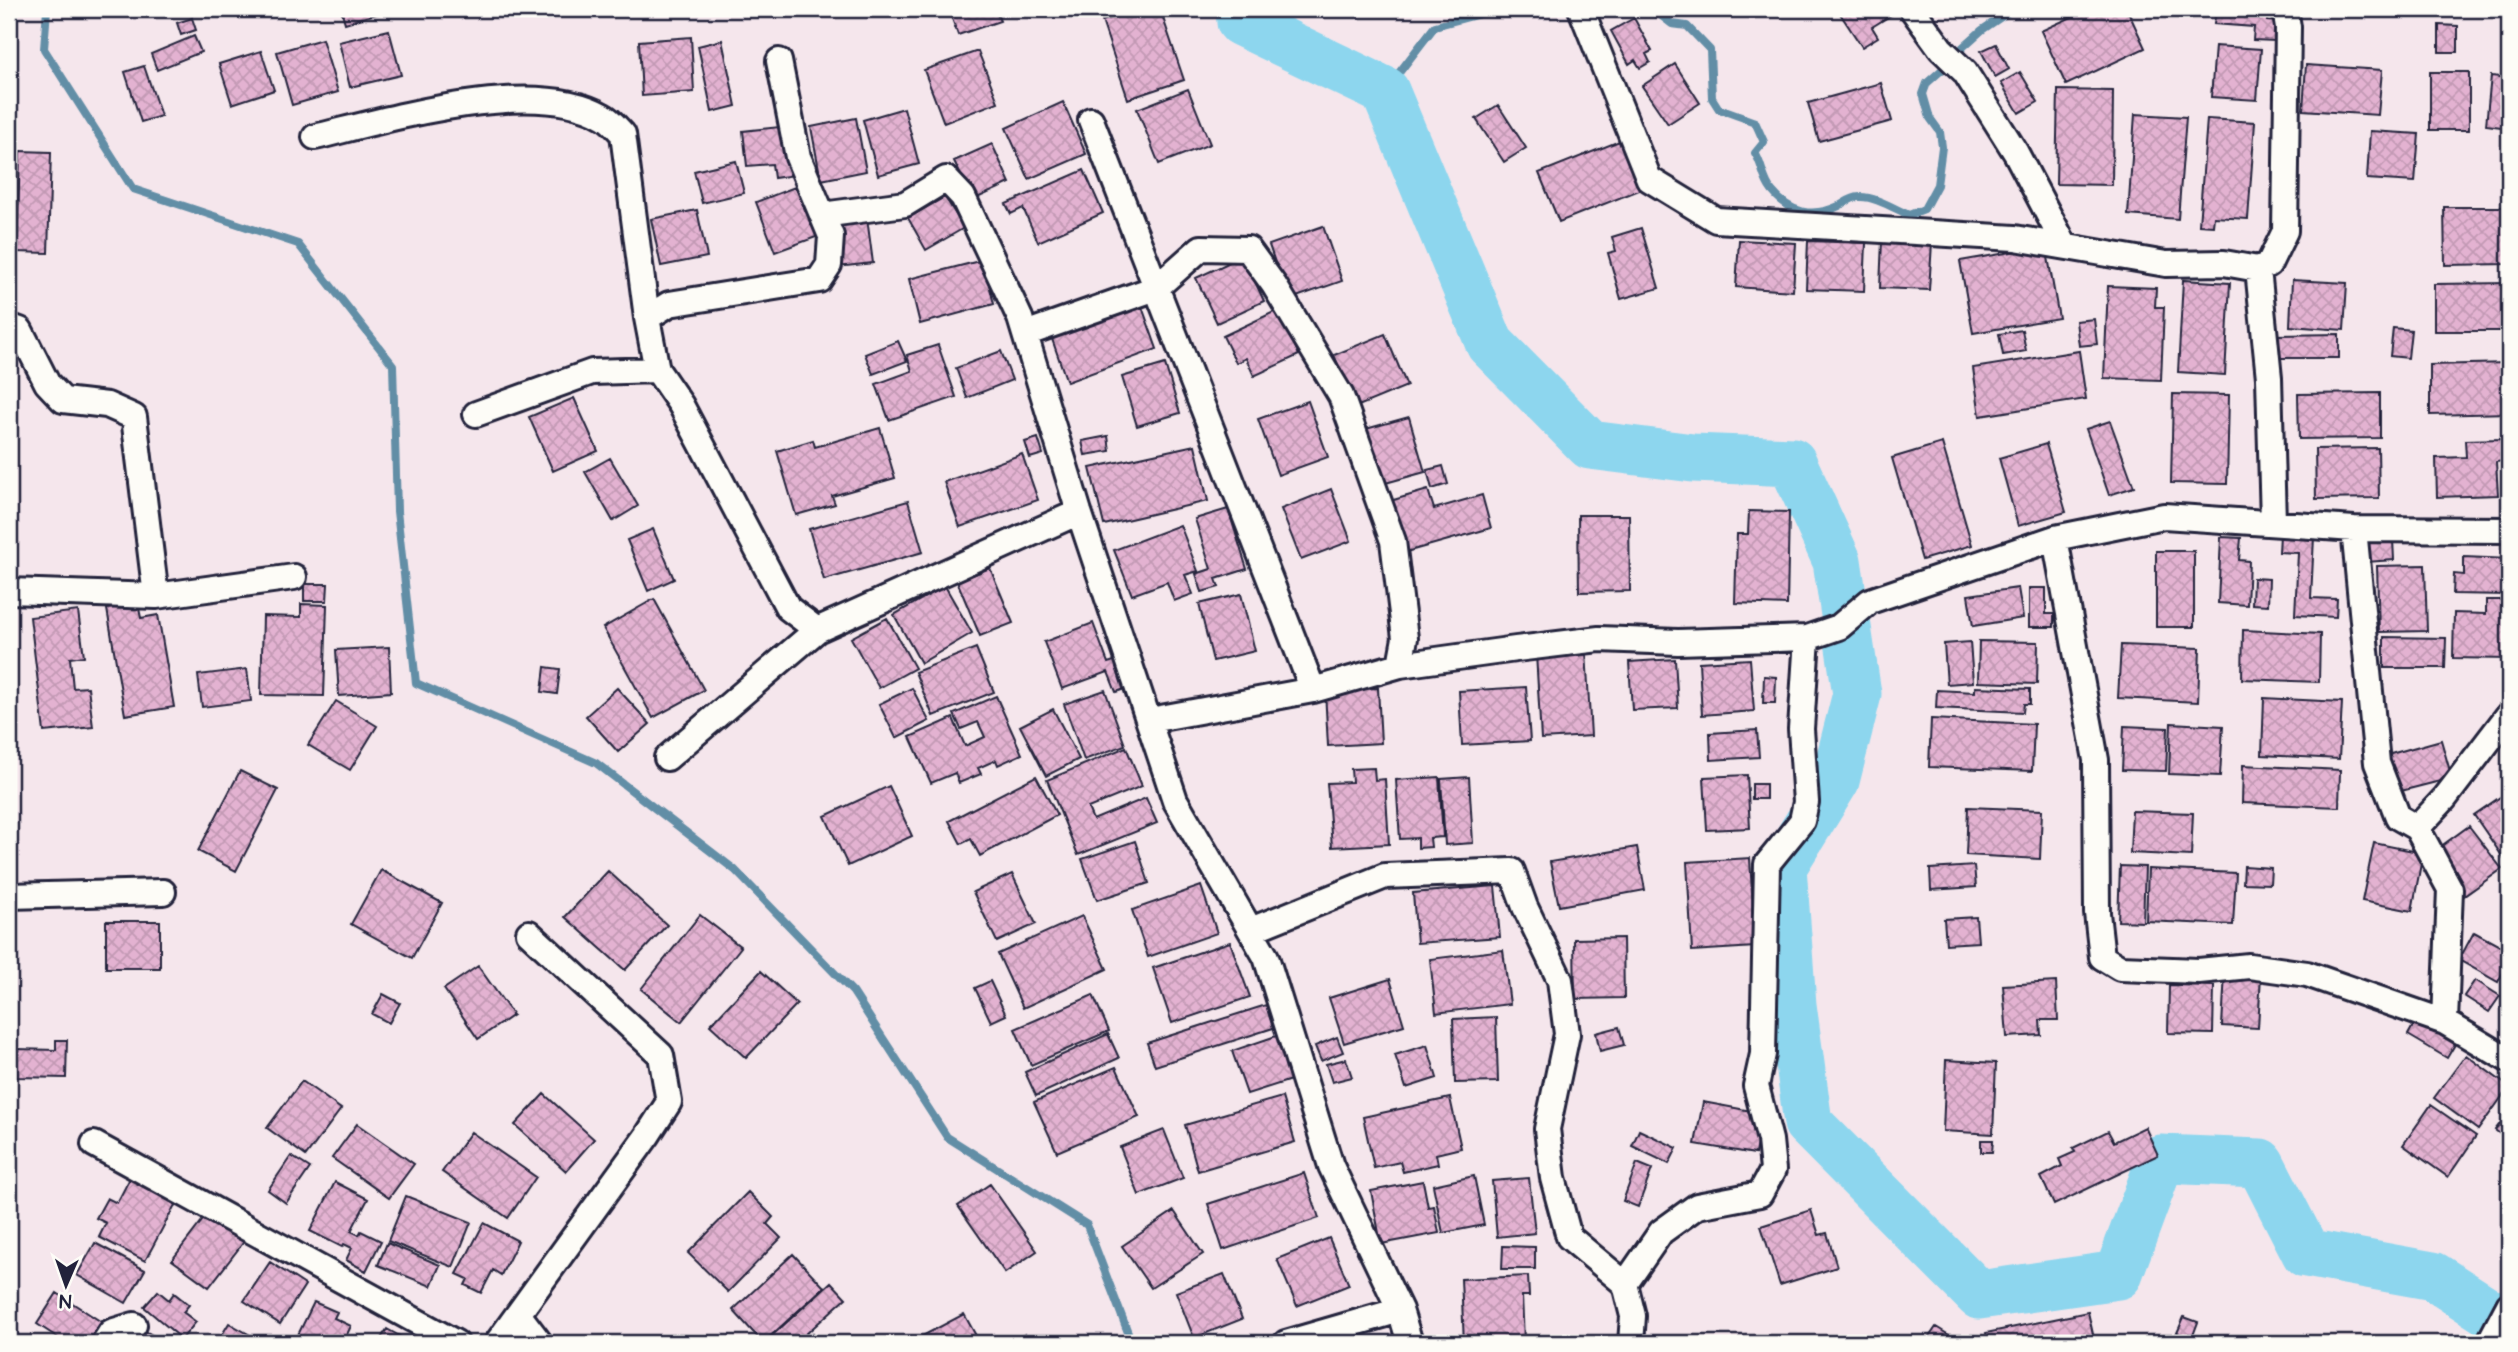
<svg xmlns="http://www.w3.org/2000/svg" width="2518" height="1352" font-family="'Architects Daughter',sans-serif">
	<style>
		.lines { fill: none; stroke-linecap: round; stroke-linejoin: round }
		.stream { stroke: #628ea6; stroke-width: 8 }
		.river { stroke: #8dd6ee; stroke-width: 49 }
		.building { fill: url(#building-cross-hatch); stroke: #22223b; stroke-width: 2 }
		.street-casing { stroke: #22223b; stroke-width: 30 }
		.street { stroke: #fdfcf7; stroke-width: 24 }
	</style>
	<defs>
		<pattern id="building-cross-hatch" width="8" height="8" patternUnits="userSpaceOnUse" patternTransform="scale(1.75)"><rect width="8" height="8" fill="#e3b2d1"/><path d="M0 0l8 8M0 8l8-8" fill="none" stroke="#c299b4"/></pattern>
	</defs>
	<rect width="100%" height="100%" fill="#f5e6ec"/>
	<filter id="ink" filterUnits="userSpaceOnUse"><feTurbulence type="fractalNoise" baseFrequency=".0143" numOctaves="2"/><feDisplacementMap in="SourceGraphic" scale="14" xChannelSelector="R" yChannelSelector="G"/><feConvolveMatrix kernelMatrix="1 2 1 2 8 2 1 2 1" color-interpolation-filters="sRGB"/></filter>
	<g filter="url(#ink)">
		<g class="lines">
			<path class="stream" d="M47 9 44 49 133 189 298 244 393 365 397 511 416 683 596 763 735 870 853 992 947 1137 1087 1225 1132 1343
				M1625 9 1659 14 1672 24 1687 26 1710 50 1712 98 1719 109 1755 122 1764 142 1755 153C1763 165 1762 179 1772 191 1791 214 1813 218 1839 206 1845 203 1852 197 1859 197 1875 196 1895 209 1909 215L1924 209 1937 185 1942 147 1940 132 1930 118 1923 94 1927 83 1953 60 1963 47 1982 30 2013 9
				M1385 91 1435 26 1491 11 1509 9"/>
			<path class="river" d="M1240 9 1241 22 1385 91 1490 344 1590 445 1693 458 1792 462 1837 561 1857 694 1835 781 1782 867 1792 1005 1808 1123 1979 1295 2118 1275 2161 1159 2260 1163 2306 1253 2433 1276 2509 1325"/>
		</g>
		<path class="building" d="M341 9H390V10L345 23Z
			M961 9H995L1000 21 958 35 950 13Z
			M1139 9H1160L1184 80 1128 99 1102 21Z
			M1837 9H1895L1896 12 1872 27 1878 37 1862 47Z
			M2089 9H2127L2145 48 2066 85 2041 31Z
			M2216 9H2268L2267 21 2277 22 2276 41 2253 40 2254 27 2214 24Z
			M192 18 196 30 181 35 177 23Z
			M1634 18 1652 51 1646 54 1650 62 1640 68 1635 60 1629 64 1611 31Z
			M2439 25 2458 26V52H2439Z
			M389 30 401 75 350 87 339 42Z
			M194 36 201 52 157 70 151 54Z
			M691 37 694 92 642 96 639 41Z
			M322 39 338 92 292 105 277 52Z
			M722 40 736 106 712 112 698 46Z
			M1996 44 2009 69 1995 77 1981 51Z
			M2215 46 2261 49 2257 100 2211 97Z
			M261 51 274 90 232 104 219 64Z
			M978 51 998 102 944 123 924 70Z
			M1675 64 1700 103 1668 124 1642 86Z
			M2306 65 2382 70 2378 115 2303 110Z
			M144 66 161 116 141 122 125 72Z
			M2020 72 2038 102 2019 113 2001 83Z
			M2430 72H2469V130H2430Z
			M2491 76 2509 78V128L2486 125Z
			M1881 83 1892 121 1819 141 1808 103Z
			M1188 89 1210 144 1159 164 1137 109Z
			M2058 90 2113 91 2112 185 2056 184Z
			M1063 102 1086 154 1029 179 1006 128Z
			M1498 105 1526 148 1504 162 1476 119Z
			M904 108 919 164 878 175 863 120Z
			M2135 114 2186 117 2178 219 2128 215Z
			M856 118 866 171 821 180 811 127Z
			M2207 119 2255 122 2248 219 2214 217 2213 226 2199 225Z
			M789 126 795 175 774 178 772 164 747 166 743 131Z
			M2370 131 2419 134 2415 182 2367 179Z
			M1622 140 1642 189 1559 222 1539 173Z
			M992 144 1010 183 973 200 954 161Z
			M20 151 51 152 48 253 17 252Z
			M736 161 744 193 702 203 694 171Z
			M1084 170 1103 213 1038 242 1023 208 1011 214 1006 204Z
			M800 185 819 236 775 252 756 202Z
			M945 197 964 228 926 250 908 218Z
			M2444 207H2509V264L2445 265Z
			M697 210 707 257 661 266 651 219Z
			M867 218 873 263 837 267 831 222Z
			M1323 226 1342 281 1288 300 1269 245Z
			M1641 228 1659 288 1621 299 1608 253 1616 251 1612 237Z
			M1739 240 1796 243 1793 291 1736 287Z
			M1882 240 1932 243 1929 290 1880 288Z
			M1808 241 1866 243 1864 291 1806 289Z
			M2046 246 2059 318 1973 333 1960 261Z
			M1243 256 1264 301 1217 323 1196 278Z
			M983 260 994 304 920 324 909 279Z
			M2183 280 2230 283 2225 375 2178 372Z
			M2292 280 2347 283 2344 330 2290 326Z
			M2509 283V331H2434V284Z
			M2108 286 2156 288 2155 307H2164L2161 380 2104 378Z
			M1141 304 1157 349 1067 382 1051 336Z
			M1278 310 1299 355 1254 376 1246 358 1236 363 1223 336Z
			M2094 319 2097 344 2079 346 2076 321Z
			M2393 328 2411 330 2408 358 2390 356Z
			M2022 330 2026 351 2003 355 1999 334Z
			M1385 334 1407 386 1356 407 1334 355Z
			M2339 334V358H2273V335Z
			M898 341 907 361 873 374 865 354Z
			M938 345 956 397 889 420 876 384 912 371 907 355Z
			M1001 351 1012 380 967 398 956 368Z
			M2079 351 2086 399 1980 416 1973 368Z
			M2509 363V413L2430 415V365Z
			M1165 364 1180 413 1137 426 1122 377Z
			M2380 393V438L2299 439 2298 394Z
			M2173 394 2229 395 2227 484 2171 483Z
			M574 398 598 451 553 471 529 417Z
			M1308 401 1328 457 1278 475 1258 419Z
			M1409 417 1425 472 1382 484 1366 429Z
			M2110 421 2134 487 2109 495 2086 429Z
			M880 428 895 478 832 496 835 504 796 515 777 451 813 440 815 447Z
			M1108 436 1110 451 1085 455 1082 441Z
			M1038 438 1043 454 1030 458 1025 442Z
			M2502 439 2503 461 2496 462 2498 495 2437 497 2436 458 2466 457 2465 440Z
			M1942 443 1972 545 1922 560 1892 458Z
			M2046 444 2066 512 2018 526 1999 458Z
			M1195 445 1208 501 1104 525 1090 468Z
			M2378 448 2379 498 2316 499 2315 449Z
			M1022 454 1038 500 960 527 944 482Z
			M610 458 638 506 613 521 585 472Z
			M1443 466 1448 484 1432 489 1427 470Z
			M1331 489 1351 541 1301 560 1281 509Z
			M1428 490 1434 509 1482 495 1491 528 1406 552 1390 501Z
			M908 501 923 552 824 580 809 529Z
			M1228 509 1247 569 1216 579 1219 587 1202 592 1196 574 1211 569 1195 519Z
			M1749 511 1789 512 1787 605 1735 603 1737 534H1748Z
			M1578 515H1629L1630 591 1579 592Z
			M1180 525 1198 571 1185 575 1193 594 1174 601 1167 582 1132 595 1114 550Z
			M653 529 674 579 648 591 627 540Z
			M2280 535 2314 537 2311 598 2337 599 2336 617 2295 615 2298 553 2279 552Z
			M2221 537 2241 538 2239 560 2249 561 2247 605 2218 603Z
			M2393 539 2394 560 2366 562 2365 541Z
			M2156 551H2194V627H2156Z
			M2464 557 2509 559V595L2453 594 2454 574 2464 575Z
			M2425 565 2427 631 2379 632 2377 566Z
			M990 568 1013 623 980 636 957 581Z
			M2253 578 2269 579 2268 605 2252 604Z
			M304 584H328L327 601H304Z
			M945 586 972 633 921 663 894 615Z
			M2018 588 2023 618 1973 626 1968 595Z
			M2029 588H2046V614H2054V627H2029Z
			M1241 594 1255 651 1213 661 1199 604Z
			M654 599 704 690 653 718 603 628Z
			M2486 600H2509V659L2453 658 2454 613 2486 614Z
			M138 604 141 618 158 615 174 707 125 715 107 609Z
			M301 604 327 605 324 696 261 695 263 616 301 617Z
			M78 611 84 656 70 658 73 688 88 687 93 727 44 732 30 617Z
			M887 618 915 668 879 688 851 638Z
			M1093 623 1108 663 1123 658 1134 686 1116 692 1108 672 1062 689 1044 642Z
			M2243 630 2320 634 2319 682 2242 679Z
			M2384 637 2446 638 2445 668H2384Z
			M1979 641 2038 642 2037 684 1978 682Z
			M1970 642 1973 682 1947 684 1944 644Z
			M2121 645 2200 648 2198 702 2118 698Z
			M389 647 391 692 339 696 336 650Z
			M976 648 994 692 933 716 915 672Z
			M1586 651 1591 736 1541 739 1536 654Z
			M1675 659 1678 708 1632 710 1629 662Z
			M1750 659 1754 711 1702 715 1699 662Z
			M545 667 560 669 557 694 542 692Z
			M247 669 251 701 202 707 198 675Z
			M1764 676 1776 677 1775 703H1763Z
			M1526 687 1530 741 1462 745 1459 691Z
			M1975 687 2030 689V704H2024L2023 712 1936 708 1937 690 1975 692Z
			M617 688 650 724 618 752 586 716Z
			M912 688 929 721 896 738 879 704Z
			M1378 688 1381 743 1328 746 1325 691Z
			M1105 690 1125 745 1084 760 1064 704Z
			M996 696 1022 754 998 765 996 760 978 768 981 774 959 783 955 773 931 783 910 737 953 718 965 746 985 737 978 722 961 729 954 714Z
			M2264 698 2342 702 2339 759 2262 755Z
			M336 701 377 726 350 770 308 745Z
			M1053 709 1079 759 1046 776 1020 726Z
			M1931 719 2034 724 2032 771 1929 767Z
			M2171 723 2223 726 2220 776 2169 774Z
			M2124 726 2168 728 2166 771 2122 770Z
			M1757 730 1759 757 1711 760 1710 733Z
			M2441 740 2452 778 2397 792 2387 755Z
			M1126 747 1142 786 1088 808 1093 820 1146 798 1157 823 1078 855 1047 780Z
			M2243 765 2340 770 2339 807 2242 803Z
			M1374 768 1375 780 1385 779 1389 844 1332 847 1327 783 1352 782 1351 769Z
			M240 771 278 790 236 871 198 851Z
			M1747 775 1750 828 1707 830 1704 777Z
			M1036 776 1057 815 980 856 971 839 961 844 949 821Z
			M1439 777 1443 837 1430 838 1431 847 1418 848V838L1400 839 1396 780Z
			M1469 777 1473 843 1445 845 1441 779Z
			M1752 784H1766V799H1752Z
			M889 786 912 836 848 866 825 816Z
			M2509 791V866L2474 815Z
			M1968 807 2042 810 2040 859 1966 855Z
			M2132 811 2193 813 2191 856 2130 853Z
			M2469 826 2502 869 2464 896 2439 862 2447 856 2440 847Z
			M1135 841 1149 883 1097 900 1082 859Z
			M2374 843 2423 853 2412 911 2362 901Z
			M1637 847 1645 890 1559 906 1550 862Z
			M1750 858 1755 947 1692 951 1687 862Z
			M1974 866 1976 887 1931 890 1930 869Z
			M2120 866 2145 867 2143 922 2118 921Z
			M2244 866 2271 868 2270 884 2243 883Z
			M2148 869 2236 873 2233 925 2146 921Z
			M381 870 442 903 412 958 351 924Z
			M608 871 667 925 625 970 565 917Z
			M1012 874 1036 924 997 942 973 892Z
			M1201 886 1217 933 1148 957 1132 910Z
			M1495 886 1500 937 1417 943 1413 893Z
			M700 915 741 947 681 1022 641 989Z
			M1082 916 1107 969 1023 1008 998 954Z
			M1976 917 1978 942 1946 944 1944 919Z
			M106 921H160V968H106Z
			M2474 932 2509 951V961L2498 982 2459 960Z
			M1623 938 1624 998 1575 999 1574 939Z
			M1230 942 1250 997 1172 1023 1153 968Z
			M1503 950 1510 1004 1436 1013 1430 959Z
			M478 966 513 1015 478 1039 444 989Z
			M761 971 797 1004 746 1058 710 1025Z
			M2225 973 2261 975 2258 1028 2222 1026Z
			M1390 979 1404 1025 1344 1043 1329 998Z
			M2475 980 2500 996 2489 1012 2464 996Z
			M990 981 1006 1015 991 1022 975 988Z
			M2056 982 2058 1020H2040L2041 1035 2007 1037 2003 985Z
			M2169 985 2214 986 2213 1034 2168 1033Z
			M383 994 400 1003 389 1023 372 1014Z
			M1093 995 1109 1031 1031 1065 1015 1029Z
			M1266 1005 1273 1028 1155 1066 1147 1043Z
			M1496 1017 1498 1082 1455 1083 1453 1019Z
			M2418 1017 2457 1041 2447 1058 2408 1035Z
			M1619 1027 1624 1045 1600 1051 1596 1033Z
			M1108 1034 1119 1058 1036 1096 1025 1072Z
			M1282 1034 1297 1078 1247 1094 1232 1051Z
			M1337 1037 1343 1052 1321 1061 1315 1046Z
			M56 1040H67L66 1078 16 1077 17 1049 56 1050Z
			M1427 1045 1437 1078 1406 1088 1395 1055Z
			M9 1046H11L10 1099H9Z
			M2466 1055 2509 1087 2478 1130 2434 1098Z
			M1346 1059 1352 1077 1332 1082 1326 1064Z
			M1946 1060 1996 1063 1993 1134 1943 1131Z
			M1116 1067 1139 1117 1057 1152 1034 1102Z
			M302 1081 341 1109 306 1156 267 1128Z
			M544 1094 594 1139 566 1171 515 1125Z
			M1282 1097 1295 1142 1198 1171 1185 1125Z
			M1450 1098 1461 1148 1436 1154 1438 1164 1403 1172 1400 1162 1374 1168 1363 1117Z
			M1703 1102 1762 1113 1755 1154 1695 1144Z
			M2431 1105 2476 1136 2448 1177 2403 1145Z
			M2509 1112V1141L2495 1130Z
			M357 1124 414 1164 389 1198 332 1158Z
			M2145 1127 2158 1155 2054 1205 2041 1177 2062 1166 2059 1159 2075 1152 2073 1148 2108 1131 2114 1142Z
			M1164 1130 1183 1178 1139 1195 1120 1147Z
			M1639 1130 1677 1148 1669 1164 1632 1146Z
			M471 1132 536 1177 508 1218 442 1172Z
			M1981 1140H1993L1992 1152H1981Z
			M291 1156 310 1168 286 1203 268 1190Z
			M1637 1163 1652 1169 1638 1207 1623 1201Z
			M1304 1173 1319 1218 1223 1250 1208 1204Z
			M1474 1176 1484 1225 1443 1233 1433 1185Z
			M130 1178 176 1203 145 1261 99 1237 106 1223 96 1218 107 1198 117 1203Z
			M1529 1178 1535 1233 1497 1237 1492 1181Z
			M1423 1181 1428 1207 1434 1206 1439 1233 1381 1244 1371 1191Z
			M335 1182 368 1199 351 1231 359 1235 361 1231 381 1241 366 1271 346 1260 352 1248 344 1244 342 1247 310 1231Z
			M990 1184 1037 1251 1005 1273 958 1206Z
			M748 1192 773 1217 767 1224 781 1238 728 1292 688 1253Z
			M406 1196 471 1222 453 1267 388 1241Z
			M1811 1210 1819 1235 1827 1233 1837 1267 1780 1285 1761 1226Z
			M1174 1211 1203 1254 1151 1288 1122 1246Z
			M209 1212 246 1239 209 1287 172 1260Z
			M484 1223 518 1241 501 1275 493 1270 481 1293 465 1285 468 1279 457 1274Z
			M1329 1238 1349 1285 1297 1306 1277 1259Z
			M95 1243 145 1270 126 1303 77 1275Z
			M387 1243 440 1265 431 1286 378 1265Z
			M1503 1246 1535 1247V1269H1502Z
			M793 1254 824 1287 763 1343 733 1310Z
			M270 1262 305 1285 280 1324 244 1301Z
			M1224 1274 1242 1319 1194 1338 1176 1292Z
			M1528 1276 1529 1296H1522L1524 1340 1464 1343 1461 1279Z
			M831 1282 846 1298 796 1343H764Z
			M158 1291 169 1300 174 1293 189 1305 183 1312 196 1322 182 1339 144 1307Z
			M57 1293 103 1323 89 1343H66L37 1324Z
			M314 1302 337 1312 334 1318 351 1326 343 1343H294Z
			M2088 1312 2095 1343H1988L1986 1333Z
			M964 1314 980 1343H914L913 1341Z
			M2184 1317 2198 1322 2192 1338 2177 1333Z
			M229 1323 264 1343H217Z
			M135 1325 166 1343H124Z
			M1936 1327 1962 1343H1925Z
			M387 1329 412 1343H378Z
			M813 1333 822 1343H802Z
			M1025 1334 1030 1343H1009V1342Z"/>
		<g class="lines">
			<defs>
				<path id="street" d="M1581 9 1649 179 1716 220 2015 238 2166 264 2224 263 2258 269
					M1912 9 1941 49 1965 72 2016 153 2065 246
					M1091 120 1313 690
					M315 137C390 119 534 76 603 116 611 120 617 128 623 134L647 318 657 370 681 405 788 608 817 630
					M822 215 905 204 946 179 963 197 1020 318 1079 512 1175 800 1266 957 1331 1166 1400 1310 1410 1343
					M647 318 669 304 819 280 829 265 831 236 798 157 779 61
					M9 326 20 330 47 383 63 400 107 405 134 417 156 596
					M1025 334 1156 288 1201 248 1248 249 1274 285 1341 396 1393 541 1405 638 1400 665
					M476 414 592 372 657 370
					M2273 522 2269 378 2258 269 2269 264 2285 231 2288 27 2285 9
					M2354 529 2377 763 2398 817 2417 828
					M2055 538 2096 760 2097 913 2102 957 2120 968 2199 971 2249 966 2307 974 2445 1022 2509 1060
					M9 591 156 596 294 577
					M1150 720 1313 690 1400 665 1516 649 1599 639 1678 642 1807 638 1839 627 1870 601 2055 538 2164 516 2354 529 2509 530
					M667 758 817 630 1079 512
					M9 896 163 892
					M1251 930 1385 876 1512 871 1525 907 1560 980 1567 1034 1547 1129 1553 1178 1569 1237 1625 1284 1633 1316 1631 1343
					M2445 1022 2450 889 2417 828 2445 798 2509 714
					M94 1144 456 1343
					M1625 1284 1661 1232 1697 1206 1760 1194 1773 1170 1770 1140 1756 1086 1763 1054 1767 864 1802 821 1806 802 1801 729 1807 638
					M518 1314 540 1343
					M104 1343 111 1332 134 1325
					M497 1343 647 1136 669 1102 661 1055 529 933
					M1286 1343 1400 1310
					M2489 1343 2509 1305"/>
			</defs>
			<use href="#street" class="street-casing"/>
			<use href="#street" class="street"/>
		</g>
	</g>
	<rect width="2518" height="1352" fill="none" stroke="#fdfcf7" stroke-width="35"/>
	<rect x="18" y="18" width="2483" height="1317" fill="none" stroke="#22223b" stroke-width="2.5" filter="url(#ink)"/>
	<g transform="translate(66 1285) rotate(182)" stroke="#fdfcf7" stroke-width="5" paint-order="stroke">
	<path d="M0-5L12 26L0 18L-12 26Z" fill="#22223b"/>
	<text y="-10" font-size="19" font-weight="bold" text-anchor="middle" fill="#22223b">N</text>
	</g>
</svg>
